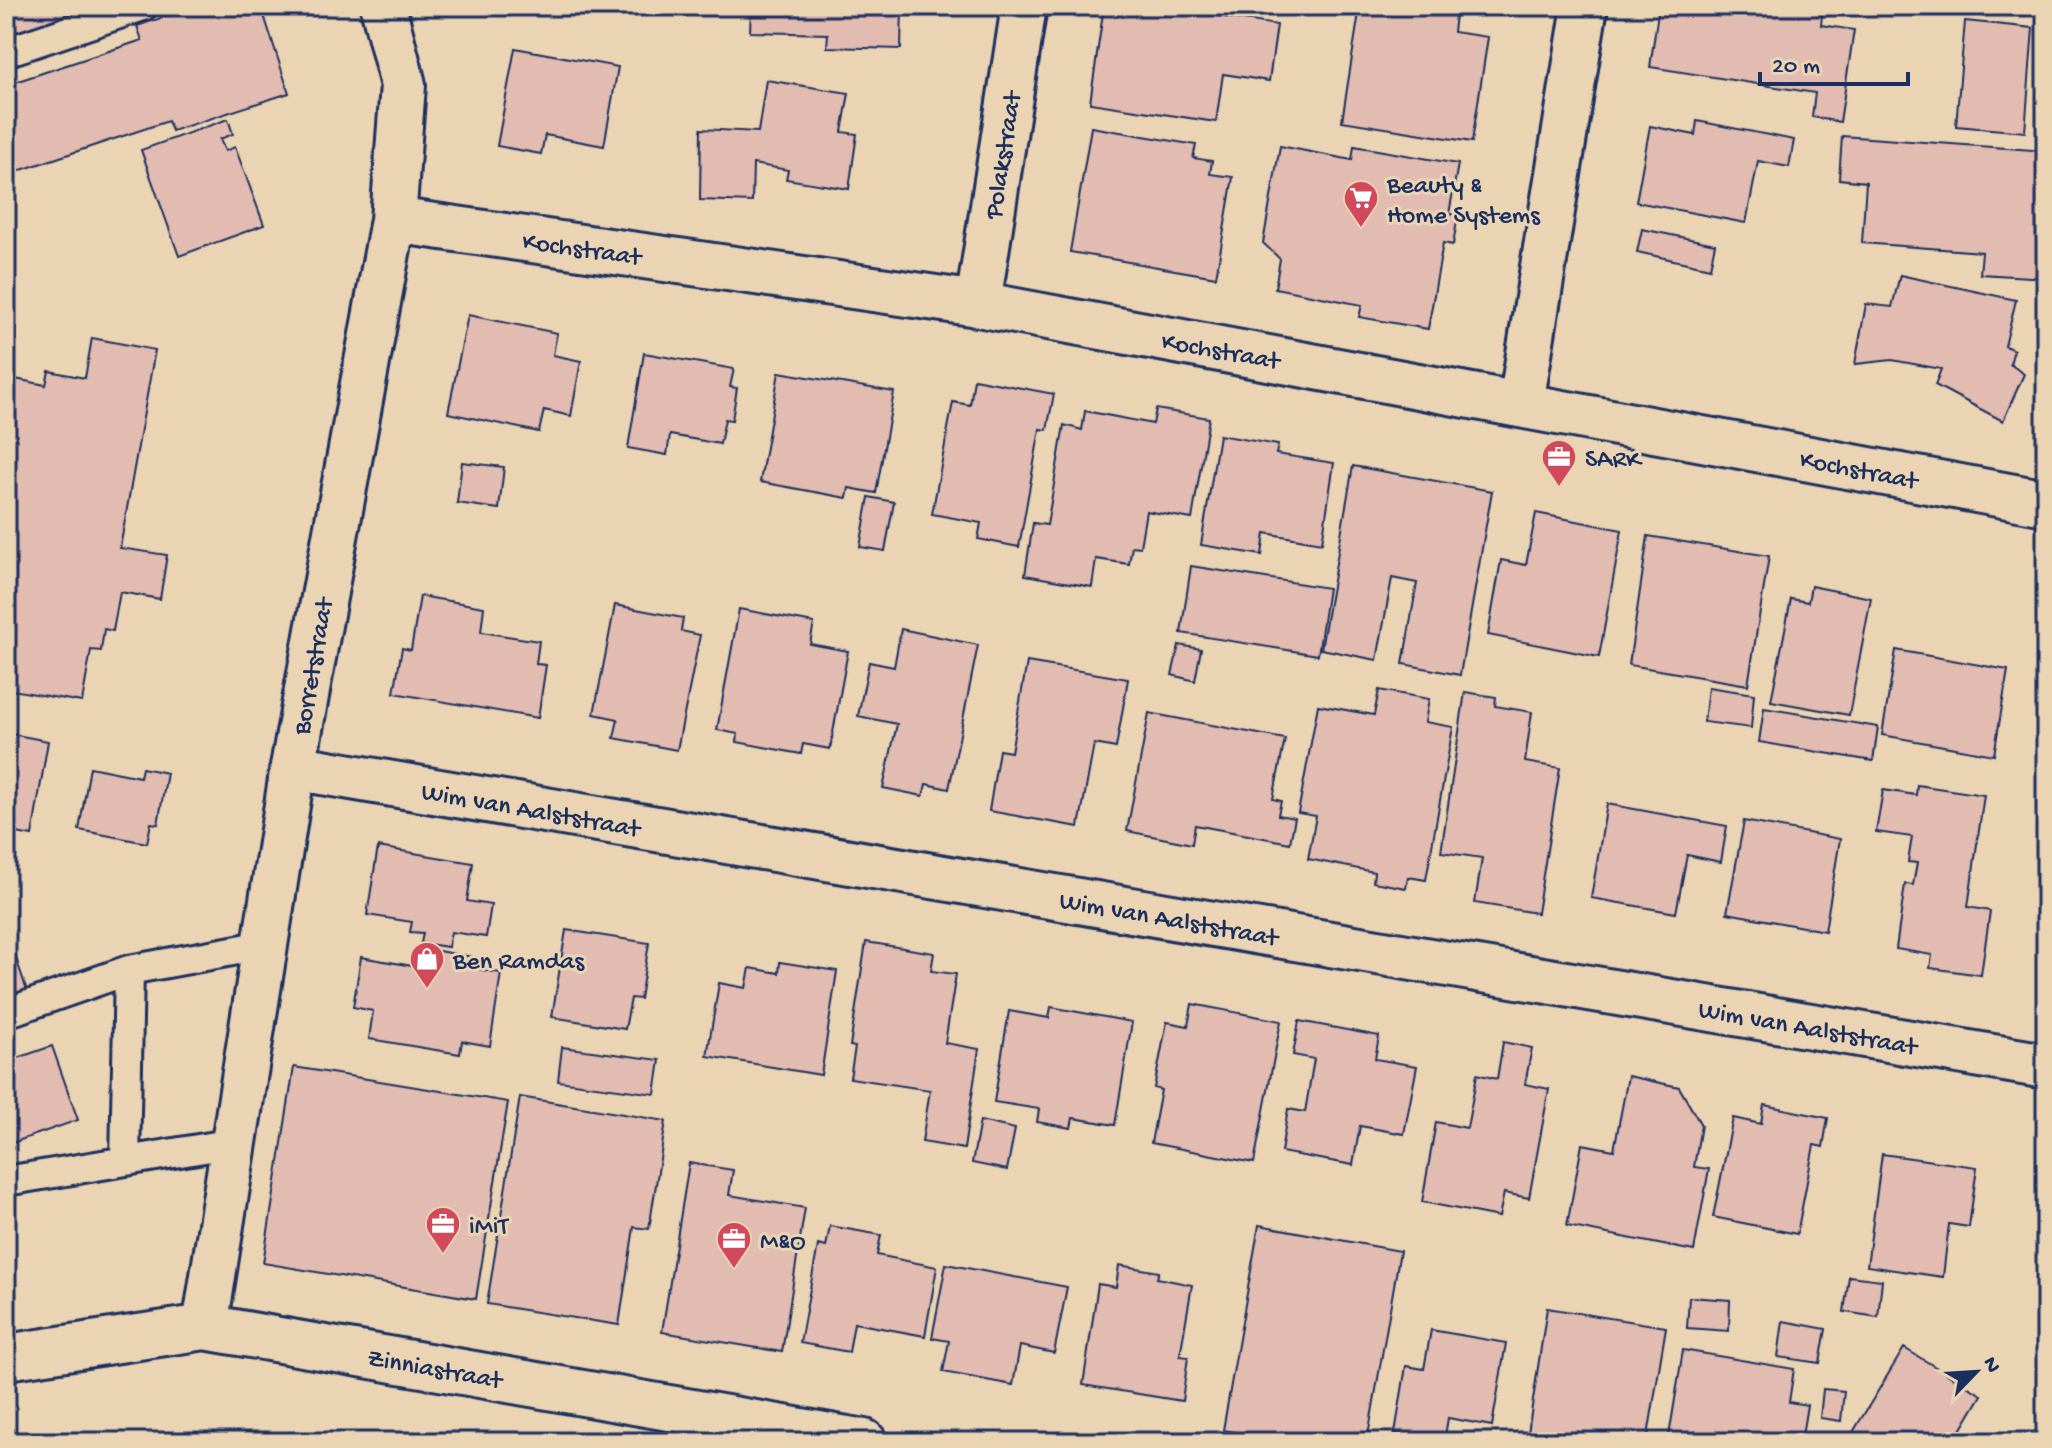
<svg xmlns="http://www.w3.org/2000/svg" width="2052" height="1448" font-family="'Gochi Hand',sans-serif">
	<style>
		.building { fill: #e2bbb1; stroke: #1b2f5e; stroke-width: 2 }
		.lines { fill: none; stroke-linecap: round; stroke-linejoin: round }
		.service-casing { stroke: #1b2f5e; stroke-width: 34 }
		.minor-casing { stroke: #1b2f5e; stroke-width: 50 }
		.service { stroke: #ead4b3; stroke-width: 28 }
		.minor { stroke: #ead4b3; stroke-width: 44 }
		.labels { text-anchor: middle; stroke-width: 6; stroke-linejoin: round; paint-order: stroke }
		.street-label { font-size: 26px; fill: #1b2f5e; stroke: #ead4b3 }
		.poi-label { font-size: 26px; fill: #1b2f5e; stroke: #ead4b3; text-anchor: start }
	</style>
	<rect width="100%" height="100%" fill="#ead4b3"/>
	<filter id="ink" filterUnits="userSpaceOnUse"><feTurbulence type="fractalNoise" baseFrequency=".0125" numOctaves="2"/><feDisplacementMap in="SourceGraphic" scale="16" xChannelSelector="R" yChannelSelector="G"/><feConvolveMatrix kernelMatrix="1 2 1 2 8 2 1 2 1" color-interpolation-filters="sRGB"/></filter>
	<g filter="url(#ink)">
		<path class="building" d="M6 6H123L6 42Z
			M196 6H261L289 93 172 131 168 121 6 175V85L142 40 137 26Z
			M751 6H902L901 49 827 47 828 34 750 32Z
			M1104 6H1153L1277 25 1269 81 1223 74 1216 122 1090 103Z
			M1360 6H1395L1455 15 1453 32 1488 37 1472 142 1342 121Z
			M1659 6H1823L1821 25 1854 30 1840 122 1812 117 1815 93 1650 67Z
			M1965 21 2033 28 2025 132 1956 126Z
			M515 48 618 67 604 146 545 135 541 154 497 146Z
			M766 80 849 93 842 132 857 134 849 189 786 179 788 170 753 164 752 202 700 200 701 129 758 132Z
			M228 119 233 134 220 139 225 151 235 147 264 225 179 256 141 150Z
			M1697 121 1794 140 1789 167 1758 161 1746 223 1636 202 1650 126 1695 135Z
			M1091 127 1196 145 1193 158 1212 161 1210 174 1233 177 1216 277 1070 252Z
			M1842 136 2046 151 2042 197H2046V278L1980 274 1982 252 1862 243 1866 182 1839 179Z
			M1280 146 1352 160 1354 146 1458 164 1449 214 1458 215 1453 245 1443 243 1428 329 1359 317 1362 305 1275 288 1280 259 1263 243Z
			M1642 229 1715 244 1710 268 1637 252Z
			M1900 275 2016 300 2005 346 2014 350 2010 364 2024 374 2003 421 1935 385 1941 369 1892 360 1855 364 1866 304 1892 307Z
			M468 315 557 333 553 355 581 361 571 416 544 410 539 432 448 413Z
			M92 338 155 350 120 548 167 555 160 599 120 592 113 631 104 629 101 651 91 650 82 702 6 689 9 618 6 617V431L15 379 46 385 49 371 85 378Z
			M644 353 734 369 730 387 737 388 732 420 725 419 720 444 670 435 667 455 628 448Z
			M779 372 894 392 876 493 849 488 847 498 760 482Z
			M974 379 1054 394 1047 430 1040 429 1019 547 978 539 981 523 932 514 953 402 970 405Z
			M1156 409 1209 418 1192 519 1146 511 1140 547 1132 546 1129 564 1096 559 1092 587 1025 575 1033 523 1047 525 1064 425 1082 430 1085 411 1153 424Z
			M1219 435 1278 445 1276 454 1334 463 1322 543 1265 533 1262 555 1201 545Z
			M462 462 504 467 499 509 457 503Z
			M1353 466 1492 491 1460 675 1403 664 1417 583 1392 578 1377 660 1321 649Z
			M869 497 894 502 885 551 860 547Z
			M1536 513 1622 530 1599 657 1488 635 1501 560 1526 565Z
			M1648 536 1769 556 1748 685 1629 665Z
			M1191 566 1328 588 1318 655 1181 633Z
			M1811 586 1871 598 1849 715 1771 701 1791 599 1808 602Z
			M420 596 484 607 481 632 539 641 536 664 546 665 538 718 394 693 402 648 411 650Z
			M615 605 683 618 681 631 700 635 677 750 614 738 618 719 594 714Z
			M739 609 814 623 810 644 848 651 830 749 803 744 801 754 737 742 738 734 717 730Z
			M901 629 978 645 949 789 926 784 923 796 883 788 897 724 858 716 869 662 894 667Z
			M1179 645 1201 649 1195 681 1172 675Z
			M1896 650 2008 670 1994 755 1882 735Z
			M1027 662 1128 679 1116 748 1094 744 1079 827 989 811 999 750 1011 752Z
			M1708 687 1754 694 1751 728 1704 722Z
			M1379 690 1429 699 1425 722 1453 727 1426 880 1408 877 1406 888 1373 882 1374 872 1308 859 1316 816 1298 813 1318 705 1374 715Z
			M1465 692 1496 697 1495 706 1532 712 1525 762 1560 768 1537 913 1475 903 1482 858 1441 852Z
			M1764 708 1878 727 1873 761 1759 742Z
			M1149 713 1285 739 1273 799 1281 801 1278 815 1295 818 1290 843 1195 825 1192 844 1127 831Z
			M6 733 48 741 32 836 6 831Z
			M90 767 140 777 142 768 167 773 158 824 151 823 147 843 79 830Z
			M1917 785 1984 795 1968 907 1990 911 1981 975 1930 968 1932 955 1896 949 1905 884 1913 885 1917 863 1908 862 1912 837 1876 832 1883 790 1916 795Z
			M1607 804 1727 826 1721 862 1687 855 1676 913 1591 898Z
			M1744 821 1840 839 1825 931 1727 913Z
			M378 847 473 863 467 901 491 905 486 937 451 932 448 947 421 943 423 933 410 932 412 922 367 915Z
			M566 930 649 943 640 999 631 998 625 1029 552 1017Z
			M8 934 31 1003 6 1006Z
			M866 942 934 953 931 971 956 974 945 1043 979 1049 964 1149 922 1142 930 1090 850 1078 855 1047 850 1046Z
			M427 949 478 958 476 969 501 973 490 1046 462 1041 460 1054 369 1039 373 1011 353 1007 361 957 424 968Z
			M780 962 837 971 821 1075 707 1056 719 983 746 988 750 968 779 973Z
			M1192 1004 1281 1021 1254 1163 1151 1143 1161 1090 1154 1088 1167 1022 1188 1026Z
			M1051 1007 1132 1022 1115 1125 1073 1118 1071 1128 1037 1122 1039 1109 994 1102 1009 1011 1049 1018Z
			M1299 1021 1379 1036 1375 1059 1417 1066 1404 1134 1360 1126 1353 1165 1281 1152 1288 1109 1305 1112 1314 1059 1293 1055Z
			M6 1041 12 1060 52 1046 78 1120 6 1145Z
			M1503 1042 1532 1048 1525 1084 1549 1089 1529 1198 1504 1193 1499 1217 1422 1202 1436 1122 1467 1128 1477 1074 1497 1079Z
			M562 1047 660 1060 655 1094 558 1081Z
			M294 1067 508 1102 476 1299 263 1263Z
			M1628 1076 1679 1087 1701 1125 1694 1167 1709 1169 1694 1251 1567 1226 1582 1144 1614 1150Z
			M520 1097 666 1121 649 1229 634 1227 619 1325 487 1304Z
			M1764 1105 1828 1118 1823 1147 1814 1145 1797 1234 1713 1217 1733 1118 1761 1124Z
			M980 1121 1015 1129 1007 1170 972 1163Z
			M1882 1154 1977 1167 1969 1227 1949 1224 1943 1277 1867 1266Z
			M689 1163 733 1170 729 1195 805 1208 782 1352 662 1332Z
			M1259 1225 1400 1251 1367 1442H1291L1223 1430Z
			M830 1226 881 1235 877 1255 937 1267 925 1336 854 1323 849 1352 800 1343 818 1245 826 1247Z
			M946 1264 1067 1287 1054 1353 1020 1346 1013 1385 943 1372 949 1341 932 1338Z
			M1119 1265 1159 1272 1157 1278 1192 1285 1180 1356 1188 1357 1182 1401 1083 1385 1098 1284 1116 1287Z
			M1849 1276 1882 1280 1878 1317 1844 1312Z
			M1689 1297 1730 1300 1729 1331 1687 1328Z
			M1547 1308 1666 1327 1647 1442H1545L1546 1436 1528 1433Z
			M1783 1321 1826 1329 1820 1363 1778 1357Z
			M1431 1330 1506 1343 1492 1426 1448 1418 1444 1442 1395 1433 1406 1366 1424 1369Z
			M1904 1348 1982 1395 1954 1442H1941L1931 1436 1927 1442H1847Z
			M1683 1350 1794 1369 1789 1402 1807 1405 1801 1442H1668Z
			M1823 1389 1844 1391 1841 1421 1820 1418Z"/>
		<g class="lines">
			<defs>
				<path id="service" d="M6 52 143 6
					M6 1013 129 970 265 945
					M125 1161 129 970
					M6 1181 234 1143"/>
				<path id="minor" d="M393 220 978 304 2046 503
					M978 304 1024 6
					M1521 404 1585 6
					M293 767 2046 1066
					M205 1327 293 767 393 220 403 85 383 6
					M6 1357 205 1327 864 1442"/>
			</defs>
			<use href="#service" class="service-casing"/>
			<use href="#minor" class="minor-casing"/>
			<use href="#service" class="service"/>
			<use href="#minor" class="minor"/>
		</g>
	</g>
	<defs>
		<symbol id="supermarket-pin" viewBox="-11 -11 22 30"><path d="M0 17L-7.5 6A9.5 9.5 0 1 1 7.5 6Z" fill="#d1495b" stroke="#ead4b3"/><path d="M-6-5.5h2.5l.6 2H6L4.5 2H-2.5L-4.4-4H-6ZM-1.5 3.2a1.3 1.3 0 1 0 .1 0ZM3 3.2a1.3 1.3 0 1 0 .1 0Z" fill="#fff"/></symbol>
		<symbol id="office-pin" viewBox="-11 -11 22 30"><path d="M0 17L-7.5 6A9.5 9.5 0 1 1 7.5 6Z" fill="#d1495b" stroke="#ead4b3"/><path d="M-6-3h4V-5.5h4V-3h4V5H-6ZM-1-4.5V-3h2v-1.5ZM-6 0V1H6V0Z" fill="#fff"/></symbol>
		<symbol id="shop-pin" viewBox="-11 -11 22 30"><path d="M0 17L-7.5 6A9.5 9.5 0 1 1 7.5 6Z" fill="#d1495b" stroke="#ead4b3"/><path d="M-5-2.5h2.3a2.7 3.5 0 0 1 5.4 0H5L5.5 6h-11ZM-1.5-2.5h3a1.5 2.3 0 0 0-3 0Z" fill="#fff"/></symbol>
	</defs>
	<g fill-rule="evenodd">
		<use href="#supermarket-pin" x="1341" y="178" width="40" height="54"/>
		<use href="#office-pin" x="1539" y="437" width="40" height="54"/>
		<use href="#shop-pin" x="407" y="939" width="40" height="54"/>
		<use href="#office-pin" x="423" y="1204" width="40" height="54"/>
		<use href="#office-pin" x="714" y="1219" width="40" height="54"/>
	</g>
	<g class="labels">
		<g class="street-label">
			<text transform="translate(1001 155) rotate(-81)" y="9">Polakstraat</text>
			<text transform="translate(582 247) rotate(8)" y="9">Kochstraat</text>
			<text transform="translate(1221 349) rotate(10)" y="9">Kochstraat</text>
			<text transform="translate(1859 468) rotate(11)" y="9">Kochstraat</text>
			<text transform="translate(311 666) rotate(-80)" y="9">Borretstraat</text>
			<text transform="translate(531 808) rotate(10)" y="9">Wim van Aalststraat</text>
			<text transform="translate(1169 917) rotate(10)" y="9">Wim van Aalststraat</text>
			<text transform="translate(1808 1026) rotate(10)" y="9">Wim van Aalststraat</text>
			<text transform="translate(435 1367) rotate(10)" y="9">Zinniastraat</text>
		</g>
		<g class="poi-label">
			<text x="1387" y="192">Beauty &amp;<tspan x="1387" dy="30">Home Systems</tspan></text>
			<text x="1585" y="466">SARK</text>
			<text x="453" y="968">Ben Ramdas</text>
			<text x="469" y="1233">iMiT</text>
			<text x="760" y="1248">M&amp;O</text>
		</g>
	</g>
	<rect width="2052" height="1448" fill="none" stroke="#ead4b3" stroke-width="32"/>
	<rect x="16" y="16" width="2020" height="1416" fill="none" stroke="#1b2f5e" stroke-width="3" filter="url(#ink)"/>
	<g transform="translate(1976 1372) rotate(65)" stroke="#ead4b3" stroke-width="6" paint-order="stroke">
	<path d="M0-6L14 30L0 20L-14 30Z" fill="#1b2f5e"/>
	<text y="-12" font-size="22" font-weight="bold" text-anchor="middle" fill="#1b2f5e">N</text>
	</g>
	<path d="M1760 72v12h148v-12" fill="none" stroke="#1b2f5e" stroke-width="4"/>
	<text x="1772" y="72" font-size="24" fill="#1b2f5e" stroke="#ead4b3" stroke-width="6" paint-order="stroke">20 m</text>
</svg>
